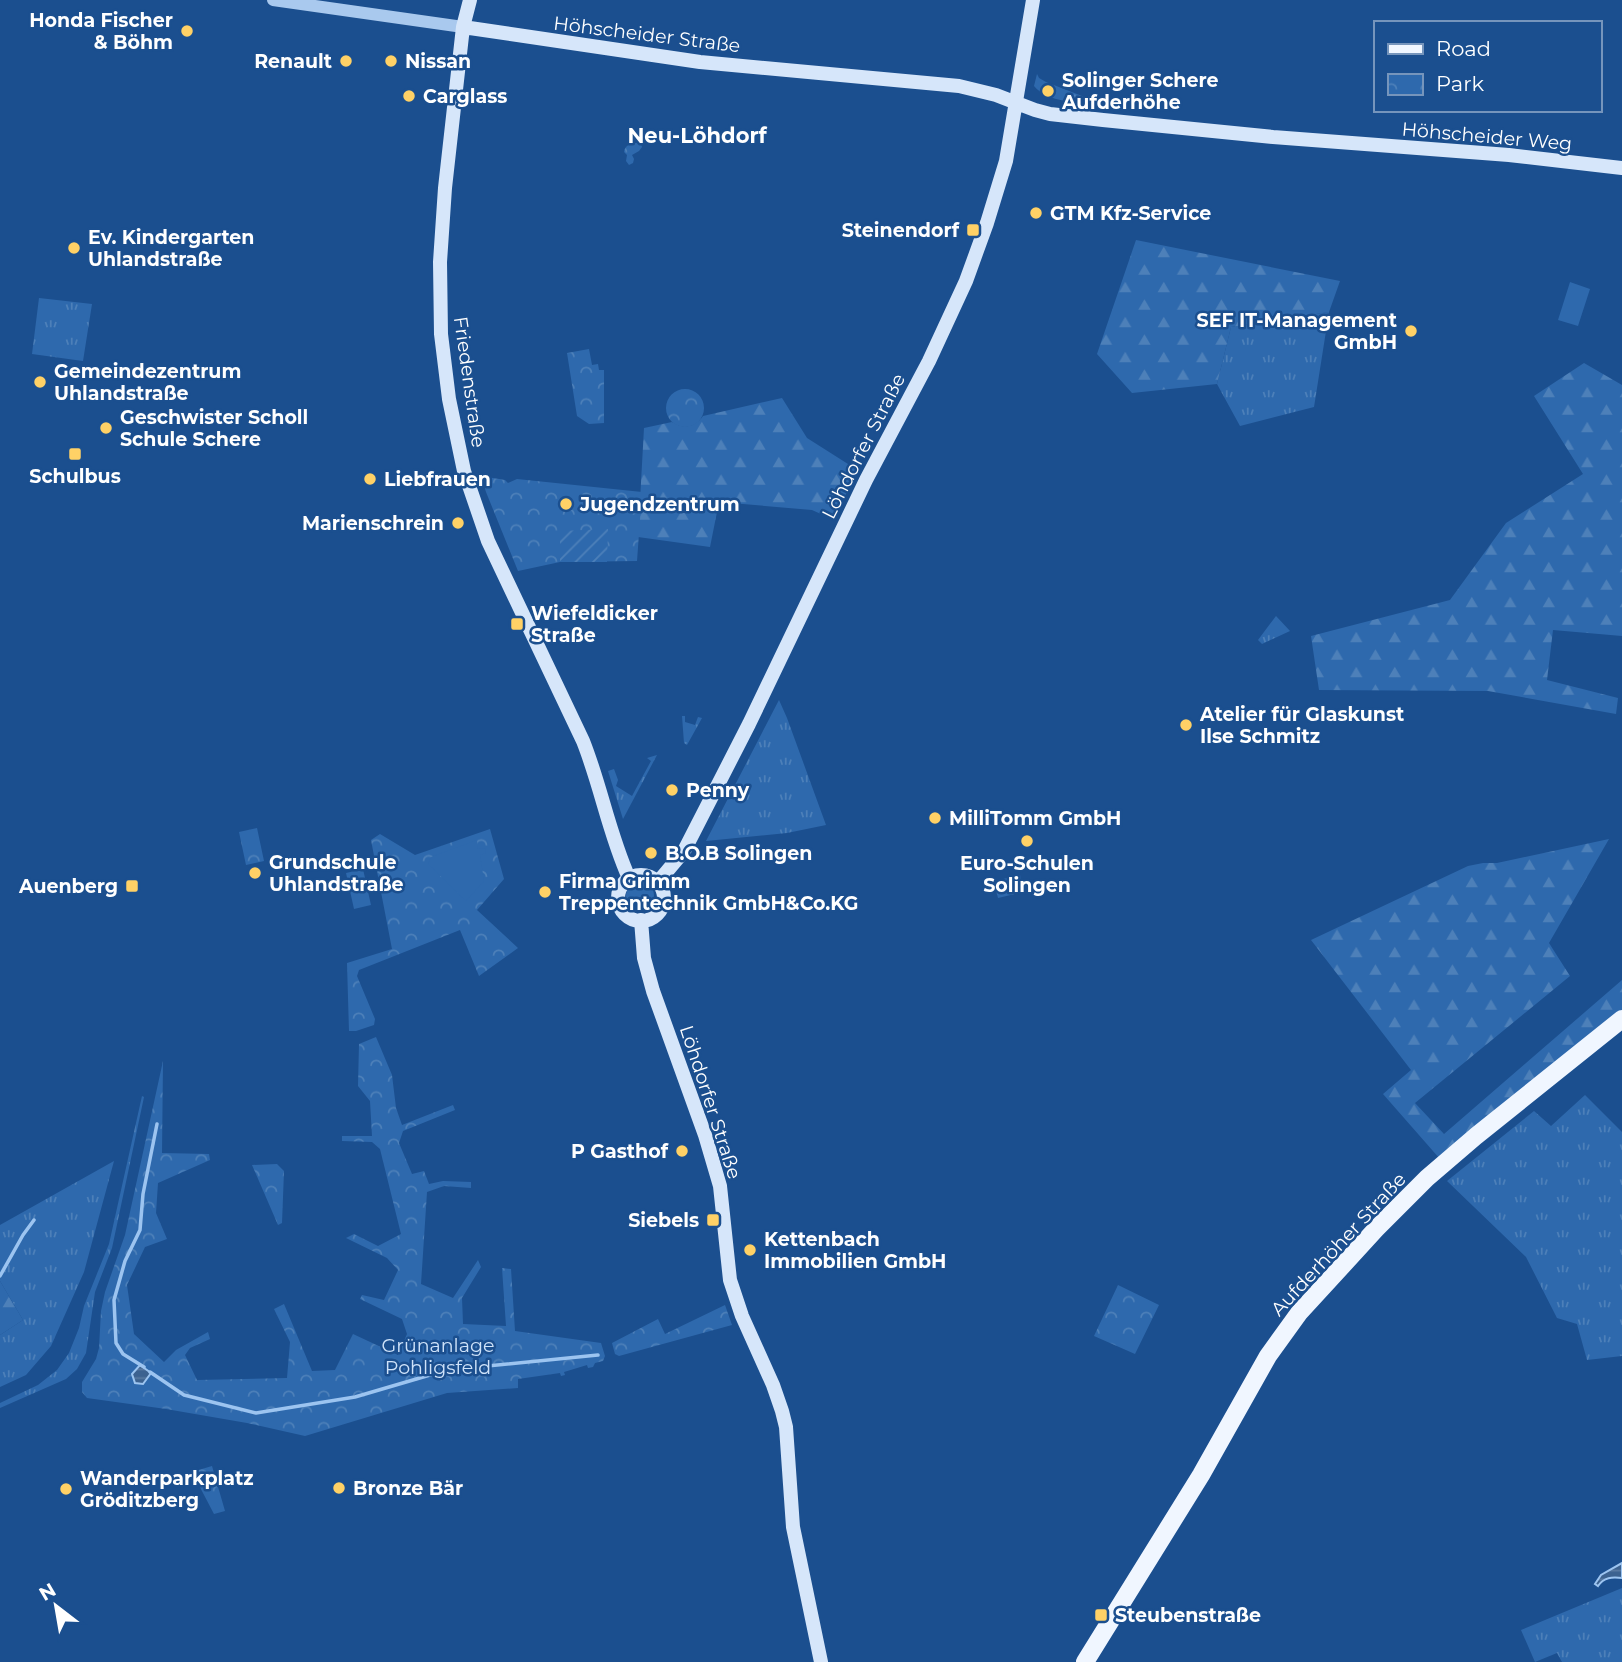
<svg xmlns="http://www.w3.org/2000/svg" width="1622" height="1662" font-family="Montserrat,sans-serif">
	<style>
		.grass { fill: url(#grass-tufts) }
		.forest { fill: url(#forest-firs) }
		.park { fill: url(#park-crowns) }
		.garden { fill: url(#garden-furrows) }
		.pitch { fill: #2e69ad }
		.water { fill: url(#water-rules); stroke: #9cc4f0; stroke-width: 2 }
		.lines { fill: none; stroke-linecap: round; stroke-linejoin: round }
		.stream { stroke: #9cc4f0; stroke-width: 3.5 }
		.tertiary { stroke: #a9c9ee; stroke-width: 12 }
		.secondary { stroke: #d6e6fa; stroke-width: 14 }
		.primary { stroke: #f0f6ff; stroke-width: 18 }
		.poi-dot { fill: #ffd166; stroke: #1b4f8f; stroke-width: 2.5 }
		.labels { text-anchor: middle; stroke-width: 5; stroke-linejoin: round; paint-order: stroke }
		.poi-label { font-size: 19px; font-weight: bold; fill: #fff; stroke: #1b4f8f; text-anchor: start }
		.street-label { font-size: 19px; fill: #fff; stroke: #1b4f8f }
		.park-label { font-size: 19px; fill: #cfe3fa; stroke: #1b4f8f }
		.neighbourhood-label { font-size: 21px; font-weight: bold; fill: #fff; stroke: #1b4f8f }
	</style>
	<defs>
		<pattern id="grass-tufts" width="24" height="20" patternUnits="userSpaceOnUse" patternTransform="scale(1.75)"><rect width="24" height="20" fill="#2e69ad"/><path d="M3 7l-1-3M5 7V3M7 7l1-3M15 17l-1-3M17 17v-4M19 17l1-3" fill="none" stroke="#4d80b9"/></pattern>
		<pattern id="forest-firs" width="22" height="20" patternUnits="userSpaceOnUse" patternTransform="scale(1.75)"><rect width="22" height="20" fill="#2e69ad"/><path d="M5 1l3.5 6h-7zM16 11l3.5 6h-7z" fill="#4d80b9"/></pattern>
		<pattern id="park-crowns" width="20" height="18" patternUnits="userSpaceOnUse" patternTransform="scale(1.75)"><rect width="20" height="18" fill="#2e69ad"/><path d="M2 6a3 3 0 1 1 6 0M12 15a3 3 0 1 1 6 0" fill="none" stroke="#4d80b9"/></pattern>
		<pattern id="garden-furrows" width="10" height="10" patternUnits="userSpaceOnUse" patternTransform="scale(1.75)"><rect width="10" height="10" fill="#2e69ad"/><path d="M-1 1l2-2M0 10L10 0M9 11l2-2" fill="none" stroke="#4d80b9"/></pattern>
		<pattern id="water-rules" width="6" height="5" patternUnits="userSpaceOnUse" patternTransform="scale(1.75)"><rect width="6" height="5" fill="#3c6290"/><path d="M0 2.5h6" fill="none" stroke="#597aa1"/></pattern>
	</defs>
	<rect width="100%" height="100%" fill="#1b4f8f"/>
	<path class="grass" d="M1037 74 1039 78 1046 82 1100 103 1099 105C1078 102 1048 103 1034 86Z
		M39 298 92 304 83 361 32 354Z
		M1329 312 1314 407 1240 426 1217 384 1231 327Z
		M1276 616 1290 631 1262 644 1258 640Z
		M779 700 787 718 826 825 787 833 706 841Z
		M682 716H685V722L695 725 698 717 702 718 687 745 684 743Z
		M657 755 623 819 608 771 614 769 618 780 616 786 632 796 651 761 647 758Z
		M626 896a14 14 0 1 1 28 0a14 14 0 1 1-28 0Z
		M1585 1095 1622 1132V1356L1587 1360 1577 1324 1557 1318 1526 1257 1447 1181 1534 1111 1551 1126Z
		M142 1096 144 1097 112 1248 95 1292 86 1353 77 1369 66 1379 0 1408V1403L38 1385 57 1370 69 1353 79 1328 84 1306 109 1244Z
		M114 1161 84 1272 51 1346 26 1375 0 1387V1335L23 1320 0 1281V1225Z
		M1622 1588V1662H1562L1557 1653 1535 1662 1521 1630Z"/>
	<path class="forest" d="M1136 240 1340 281 1329 312 1231 327 1217 384 1132 393 1097 354Z
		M1584 363 1622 385V636L1553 630 1547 680 1618 698 1616 714 1488 691 1319 690 1311 636 1450 600 1506 523 1583 474 1534 396Z
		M782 398 807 438 859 471 832 519 812 510 719 502 710 547 638 537 644 428 672 422C684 430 695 427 703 416Z
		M1609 839 1549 943 1570 976 1415 1103 1444 1134 1622 980V1010L1440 1159 1383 1094 1411 1070 1311 940 1468 866 1483 863H1497Z
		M0 1281 23 1320 0 1335Z"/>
	<path class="park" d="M637 143 641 144 642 147 639 151 632 155 634 159 633 163 629 165 626 161 627 155 624 152C625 145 631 143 637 143Z
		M589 349 592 365 598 364 599 370H604V423L589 424 577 416 567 353Z
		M666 408a19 19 0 1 1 38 0a19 19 0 1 1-38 0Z
		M487 477 505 480 508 483 517 479 642 492 637 561 560 562 518 571 486 492 483 482 484 478Z
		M257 828 264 861 246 865 239 832Z
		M490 829 504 879 477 910 518 948 479 976 460 930 359 970 357 976 375 1019 374 1025 356 1031H349L347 963 392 949 371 840 380 834 415 855Z
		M376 1037 392 1075 396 1108 402 1125 453 1105 455 1110 403 1131 399 1143 412 1174 424 1171 429 1184 443 1181 471 1182V1188L444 1186 427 1192 421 1284 453 1298 478 1260 481 1267 462 1298 463 1324 506 1326 502 1268 511 1269 515 1331 601 1343 605 1356 603 1361 595 1363 593 1367 588 1368 587 1365 564 1372 565 1375 561 1376 560 1373 518 1379V1388L447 1393 305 1436 247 1423 166 1409 87 1398 82 1392V1382L96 1359 99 1348 101 1311 105 1292 125 1235 163 1061 162 1153 209 1154 210 1160 158 1183 156 1213 167 1239 145 1247 127 1285 134 1334 164 1362 176 1350 208 1332 210 1339 190 1348 185 1355 197 1380 287 1378 290 1342 274 1309 284 1304 312 1371 335 1370 353 1334 398 1355 407 1334 402 1319 360 1299 362 1295 384 1300 398 1270 387 1258 346 1238 354 1234 378 1246 401 1234 380 1149 372 1142 342 1141V1136H372L370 1101 358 1086 359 1044Z
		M277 1164 284 1171 282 1223 278 1225 252 1165Z
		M1118 1285 1159 1305 1135 1354 1094 1336Z
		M725 1305 732 1325 619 1356 615 1354 612 1343 658 1319 665 1334Z
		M212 1466 225 1511 214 1514 192 1472Z"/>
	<path class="garden" d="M608 529 607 562H560V531Z
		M1020 875 1023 886 1019 893 998 898 995 886 999 880Z"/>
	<path class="pitch" d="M1570 282 1590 289 1578 326 1558 320Z
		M477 840 478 849 485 848 486 853 480 855 484 881 466 901 428 864 431 857Z
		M363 869 371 905 354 909 346 873Z"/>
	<path class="water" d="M140 1365 151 1373 143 1384 135 1383 132 1374Z
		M1622 1563V1578C1612 1577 1604 1577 1598 1586L1595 1584 1601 1575Z"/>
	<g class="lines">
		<path class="stream" d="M0 1276 23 1235 34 1220
			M144 1367 123 1354 116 1343 114 1300 125 1261 140 1230 143 1194 157 1124
			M150 1372 184 1395 256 1413 355 1397 447 1370 598 1355"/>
		<path class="tertiary" d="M273 0 463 27"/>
		<path class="secondary" d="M470 0 463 27 445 188 440 262 441 334 449 399 464 471 488 541 583 741C601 786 609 834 629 878
			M463 27 700 62 959 86 996 95 1035 110 1050 114 1103 120 1273 137 1509 155 1622 168
			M618 898a23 23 0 1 1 46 0a23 23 0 1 1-46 0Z
			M658 882 684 851 749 724 866 480 929 361 966 281 987 223 1006 161 1033 0
			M641 920 644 958 653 991 705 1135 720 1186 730 1280 742 1316 773 1385 782 1411 786 1427 793 1527 821 1662"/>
		<path class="primary" d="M1085 1662 1201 1475 1268 1356 1299 1313 1376 1229 1427 1178 1476 1136 1622 1019"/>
	</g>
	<g class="poi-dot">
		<circle cx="187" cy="31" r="7"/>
		<circle cx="346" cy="61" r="7"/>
		<circle cx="391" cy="61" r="7"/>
		<circle cx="1048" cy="91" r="7"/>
		<circle cx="409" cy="96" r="7"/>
		<circle cx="1036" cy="213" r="7"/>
		<rect x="966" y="223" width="14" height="14" rx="3.5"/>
		<circle cx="74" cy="248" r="7"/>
		<circle cx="1411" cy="331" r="7"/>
		<circle cx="40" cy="382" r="7"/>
		<circle cx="106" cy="428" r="7"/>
		<rect x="68" y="447" width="14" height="14" rx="3.5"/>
		<circle cx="370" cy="479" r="7"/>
		<circle cx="566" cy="504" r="7"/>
		<circle cx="458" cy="523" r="7"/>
		<rect x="510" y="617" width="14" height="14" rx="3.5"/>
		<circle cx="1186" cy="725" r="7"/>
		<circle cx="672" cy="790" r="7"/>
		<circle cx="935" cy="818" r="7"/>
		<circle cx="1027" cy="841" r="7"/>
		<circle cx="651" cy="853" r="7"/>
		<circle cx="255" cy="873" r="7"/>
		<rect x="125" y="879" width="14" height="14" rx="3.5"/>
		<circle cx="545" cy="892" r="7"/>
		<circle cx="682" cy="1151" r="7"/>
		<rect x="706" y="1213" width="14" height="14" rx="3.5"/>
		<circle cx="750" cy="1250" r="7"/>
		<circle cx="339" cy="1488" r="7"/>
		<circle cx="66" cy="1489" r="7"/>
		<rect x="1094" y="1608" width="14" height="14" rx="3.5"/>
	</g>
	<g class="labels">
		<g class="poi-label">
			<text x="173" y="27" text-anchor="end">Honda Fischer<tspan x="173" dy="22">&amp; Böhm</tspan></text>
			<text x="332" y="68" text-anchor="end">Renault</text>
			<text x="405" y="68">Nissan</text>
			<text x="1062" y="87">Solinger Schere<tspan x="1062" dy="22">Aufderhöhe</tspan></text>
			<text x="423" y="103">Carglass</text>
			<text x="1050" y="220">GTM Kfz-Service</text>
			<text x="959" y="237" text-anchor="end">Steinendorf</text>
			<text x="88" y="244">Ev. Kindergarten<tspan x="88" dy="22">Uhlandstraße</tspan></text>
			<text x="1397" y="327" text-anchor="end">SEF IT-Management<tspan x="1397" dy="22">GmbH</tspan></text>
			<text x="54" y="378">Gemeindezentrum<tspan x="54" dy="22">Uhlandstraße</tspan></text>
			<text x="120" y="424">Geschwister Scholl<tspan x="120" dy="22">Schule Schere</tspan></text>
			<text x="75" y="483" text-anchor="middle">Schulbus</text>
			<text x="384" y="486">Liebfrauen</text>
			<text x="580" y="511">Jugendzentrum</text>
			<text x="444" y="530" text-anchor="end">Marienschrein</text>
			<text x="531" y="620">Wiefeldicker<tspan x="531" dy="22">Straße</tspan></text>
			<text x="1200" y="721">Atelier für Glaskunst<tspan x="1200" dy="22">Ilse Schmitz</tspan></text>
			<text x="686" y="797">Penny</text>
			<text x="949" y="825">MilliTomm GmbH</text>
			<text x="665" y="860">B.O.B Solingen</text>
			<text x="269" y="869">Grundschule<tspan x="269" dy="22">Uhlandstraße</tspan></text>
			<text x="1027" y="870" text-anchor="middle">Euro-Schulen<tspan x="1027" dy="22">Solingen</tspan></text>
			<text x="559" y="888">Firma Grimm<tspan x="559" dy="22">Treppentechnik GmbH&amp;Co.KG</tspan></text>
			<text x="118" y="893" text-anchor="end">Auenberg</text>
			<text x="668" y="1158" text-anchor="end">P Gasthof</text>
			<text x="699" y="1227" text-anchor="end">Siebels</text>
			<text x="764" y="1246">Kettenbach<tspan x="764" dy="22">Immobilien GmbH</tspan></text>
			<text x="80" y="1485">Wanderparkplatz<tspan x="80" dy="22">Gröditzberg</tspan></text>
			<text x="353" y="1495">Bronze Bär</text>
			<text x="1115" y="1622">Steubenstraße</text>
		</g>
		<g class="street-label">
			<text transform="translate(647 34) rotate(7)" y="7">Höhscheider Straße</text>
			<text transform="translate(1487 136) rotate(5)" y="7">Höhscheider Weg</text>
			<text transform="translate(470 382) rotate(82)" y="7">Friedenstraße</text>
			<text transform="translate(863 446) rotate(-63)" y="7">Löhdorfer Straße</text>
			<text transform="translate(711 1102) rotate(72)" y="7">Löhdorfer Straße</text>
			<text transform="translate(1338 1244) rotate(-47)" y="7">Aufderhöher Straße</text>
		</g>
		<g class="park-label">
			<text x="438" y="1352">Grünanlage<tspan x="438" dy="22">Pohligsfeld</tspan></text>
		</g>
		<g class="neighbourhood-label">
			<text x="697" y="143">Neu-Löhdorf</text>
		</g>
	</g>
	<rect x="1374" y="21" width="228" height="91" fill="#1b4f8f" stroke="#7695bc" stroke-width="2"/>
	<rect x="1388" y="44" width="35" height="10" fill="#f0f6ff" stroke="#7695bc" stroke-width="2"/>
	<text x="1436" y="56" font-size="21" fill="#ffffff">Road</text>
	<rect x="1388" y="74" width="35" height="21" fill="url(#park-crowns)" stroke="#7695bc" stroke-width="2"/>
	<text x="1436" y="91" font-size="21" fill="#ffffff">Park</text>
	<g transform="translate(56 1606) rotate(329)" stroke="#1b4f8f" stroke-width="5" paint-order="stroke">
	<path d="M0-5L12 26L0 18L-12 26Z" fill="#ffffff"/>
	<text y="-10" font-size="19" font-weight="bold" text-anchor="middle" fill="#ffffff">N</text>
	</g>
</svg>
